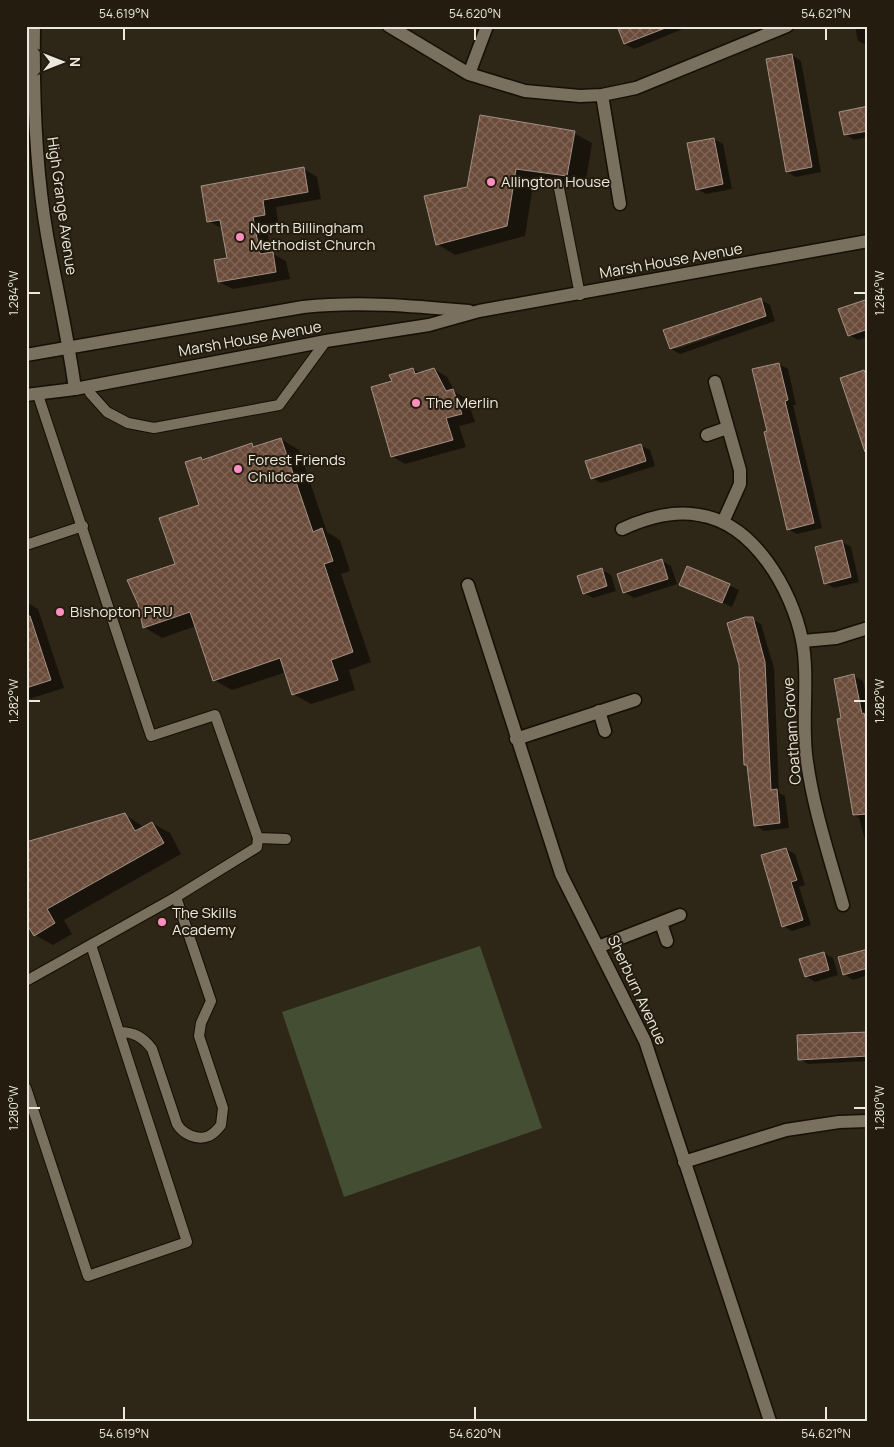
<svg xmlns="http://www.w3.org/2000/svg" width="894" height="1447" font-family="Manrope,sans-serif">
	<style>
		.garden { fill: #434e32 }
		.shadow { fill: #0007; fill-rule: evenodd }
		.building { fill: url(#building-cross-hatch); stroke: #a39085 }
		.lines { fill: none; stroke-linecap: round; stroke-linejoin: round }
		.lane-casing { stroke: #160f03; stroke-width: 12 }
		.street-casing { stroke: #160f03; stroke-width: 15 }
		.secondary-casing { stroke: #160f03; stroke-width: 15 }
		.lane { stroke: #79705f; stroke-width: 10 }
		.street { stroke: #79705f; stroke-width: 12 }
		.secondary { stroke: #79705f; stroke-width: 12 }
		.ticks { fill: none; stroke: #ede8de; stroke-width: 2 }
		.poi-dot { fill: #fd8ebf; stroke: #241c0e; stroke-width: 2 }
		.labels { text-anchor: middle; stroke-width: 4; stroke-linejoin: round; paint-order: stroke }
		.poi-label { font-size: 15px; fill: #ede8de; stroke: #241c0e; text-anchor: start }
		.street-label { font-size: 15px; fill: #ede8de; stroke: #241c0e }
		.neatline { fill: none; stroke: #ede8de; stroke-width: 2 }
		.ticks-label { font-size: 12px; text-anchor: middle; fill: #ede8de }
	</style>
	<defs>
		<pattern id="building-cross-hatch" width="8" height="8" patternUnits="userSpaceOnUse" patternTransform="scale(1.25)"><rect width="8" height="8" fill="#6b4c3b"/><path d="M0 0l8 8M0 8l8-8" fill="none" stroke="#806657"/></pattern>
	</defs>
	<rect width="100%" height="100%" fill="#2e2617"/>
	<path class="garden" d="M480 946 542 1128 344 1197 282 1012Z"/>
	<path class="shadow" d="M619 26H690L634 49 625 44Z
		M855 26H868V46L858 41Z
		M792 55 801 61 821 172 796 177 787 172Z
		M868 107V137L854 140 845 134Z
		M574 133 592 143 585 186 534 179 525 236 455 255 437 244 468 188Z
		M714 139 723 144 732 189 706 194 697 189Z
		M304 169 317 177 321 199 276 207 278 222 266 224 271 253 286 261 290 279 233 289 219 282 228 259 223 229 208 221Z
		M761 300 770 305 775 321 680 354 671 349ZM720 332 721 334 676 349V346Z
		M868 300V337L858 340 849 335Z
		M779 364 788 369 796 405H793L822 528 797 534 788 529 768 432Z
		M413 369 421 373 434 369 447 377 455 392 467 399 475 422 459 426 466 447 405 464 392 456 394 382Z
		M864 371 868 373V456L841 379Z
		M281 439 299 450 327 532 340 540 350 571 341 574 371 662 349 670 355 690 311 704 293 694 286 672 232 690 214 680 196 626 162 638 144 627 176 565 200 505 201 458 205 460 252 445 257 448Z
		M640 445 650 450 655 466 601 483 592 478Z
		M842 542 851 547 859 582 834 588 825 583Z
		M662 561 671 566 677 584 634 598 624 592Z
		M687 567 739 590 732 607 681 584Z
		M602 570 611 575 616 591 593 598 584 593Z
		M26 602 38 609 64 688 26 700Z
		M752 619 761 624 774 668 779 793 785 796 789 828 764 831 755 825 748 766 745 765Z
		M854 676 863 681 868 702V851L859 818 854 815 843 719Z
		M125 815 144 827 152 823 170 833 181 854 64 920 72 934 53 945 35 935 26 921Z
		M786 849 795 854 805 885 799 887 811 925 792 931 783 926Z
		M868 951V975L853 980 844 974Z
		M824 953 833 958 838 975 815 982 806 976Z
		M868 1033V1061L808 1064 799 1059Z"/>
	<path class="building" d="M617 26H668V27L624 44Z
		M792 54 812 167 786 172 766 59Z
		M868 106V131L844 135 839 112Z
		M480 115 575 131 567 176 516 169 507 226 436 245 424 196 467 187Z
		M714 138 723 184 696 190 687 143Z
		M304 167 308 192 263 200 265 215 253 217 260 254 273 252 276 272 218 282 214 260 227 258 220 220 207 222 201 186Z
		M761 298 766 316 670 349 663 330Z
		M868 299V329L848 336 838 309Z
		M779 363 788 400 785 401 814 523 787 530 764 432 767 431 752 369Z
		M413 368 415 374 434 368 446 391 453 389 462 414 446 418 453 440 391 457 371 387 392 381 389 375Z
		M864 370 868 380V451L865 452 840 378Z
		M281 438 313 532 322 528 333 561 324 564 353 652 331 660 338 680 292 695 280 658 213 681 190 612 143 628 138 604 127 580 175 564 159 518 199 505 185 462 201 457 202 460 252 443 253 447Z
		M641 444 646 461 591 479 585 461Z
		M842 540 851 577 824 584 815 547Z
		M662 559 668 579 623 593 617 574Z
		M687 566 730 584 722 603 679 585Z
		M602 568 607 586 583 594 577 576Z
		M26 616H30L51 680 26 688Z
		M745 617H753L765 662 771 790 777 789 780 823 754 826 747 765H744L739 665 727 623Z
		M854 674 862 714 864 713 868 730V814L853 815 837 719 841 718 834 679Z
		M125 813 135 831 152 822 164 843 47 909 55 923 34 936 26 923V842Z
		M786 848 797 880 791 882 803 920 782 927 761 855Z
		M868 949V968L843 975 838 957Z
		M824 952 829 970 805 977 799 959Z
		M868 1032V1056L798 1060 797 1035Z"/>
	<g class="lines">
		<defs>
			<path id="lane" d="M558 183 580 295
				M89 386 90 393 107 412 128 423 154 428 279 405 326 341
				M38 395 151 736 215 715 258 838 286 839
				M26 545 83 526
				M26 981 176 897 257 847 258 838
				M119 1032C134 1032 143 1037 152 1049L177 1124C183 1134 197 1141 209 1136 213 1134 218 1129 221 1125L223 1108 199 1036 201 1023 211 1001 176 897
				M26 1088 88 1276 187 1242 91 945"/>
			<path id="street" d="M34 26C33 96 35 166 47 235 56 286 68 337 75 389
				M389 26 469 74 525 91 580 96 602 95 636 88 787 26
				M469 74 487 26
				M602 95 620 204
				M715 382 740 470V484L723 522
				M707 435 727 428
				M622 529C646 518 673 510 699 515 754 523 792 590 802 640 809 674 802 717 806 754 812 805 829 855 843 905
				M468 585 561 874 645 1041 770 1421
				M803 641 836 638 868 628
				M599 711 605 731
				M516 739 635 700
				M661 923 667 941
				M598 947 680 915
				M684 1162 786 1130 839 1122 868 1121"/>
			<path id="secondary" d="M26 355 303 307C359 301 414 306 469 311
				M26 395 75 389 326 341 429 325 479 311 868 241"/>
		</defs>
		<use href="#lane" class="lane-casing"/>
		<use href="#street" class="street-casing"/>
		<use href="#secondary" class="secondary-casing"/>
		<use href="#lane" class="lane"/>
		<use href="#street" class="street"/>
		<use href="#secondary" class="secondary"/>
	</g>
	<path class="ticks" d="M124 28V40M475 28V40M826 28V40M28 293H40M854 293H866M28 701H40M854 701H866M28 1108H40M854 1108H866M124 1407V1420M475 1407V1420M826 1407V1420"/>
	<g class="poi-dot">
		<circle cx="491" cy="182" r="5"/>
		<circle cx="240" cy="237" r="5"/>
		<circle cx="416" cy="403" r="5"/>
		<circle cx="238" cy="469" r="5"/>
		<circle cx="60" cy="612" r="5"/>
		<circle cx="162" cy="922" r="5"/>
	</g>
	<g class="labels">
		<g class="poi-label">
			<text x="501" y="187">Allington House</text>
			<text x="250" y="233">North Billingham<tspan x="250" dy="17">Methodist Church</tspan></text>
			<text x="426" y="408">The Merlin</text>
			<text x="248" y="465">Forest Friends<tspan x="248" dy="17">Childcare</tspan></text>
			<text x="70" y="617">Bishopton PRU</text>
			<text x="172" y="918">The Skills<tspan x="172" dy="17">Academy</tspan></text>
		</g>
		<g class="street-label">
			<text transform="translate(62 206) rotate(82)" y="5">High Grange Avenue</text>
			<text transform="translate(671 261) rotate(-10)" y="5">Marsh House Avenue</text>
			<text transform="translate(250 339) rotate(-10)" y="5">Marsh House Avenue</text>
			<text transform="translate(792 731) rotate(-94)" y="5">Coatham Grove</text>
			<text transform="translate(637 990) rotate(65)" y="5">Sherburn Avenue</text>
		</g>
	</g>
	<rect width="894" height="1447" fill="none" stroke="#241c0e" stroke-width="55"/>
	<g transform="translate(62 62) rotate(90)" stroke="#241c0e" stroke-width="4" paint-order="stroke">
	<path d="M0-4L9 19L0 12L-9 19Z" fill="#ede8de"/>
	<text y="-8" font-size="14" font-weight="bold" text-anchor="middle" fill="#ede8de">N</text>
	</g>
	<rect x="28" y="28" width="838" height="1392" class="neatline"/>
	<g class="ticks-label">
		<text x="124" y="18">54.619°N</text>
		<text x="475" y="18">54.620°N</text>
		<text x="826" y="18">54.621°N</text>
		<text transform="translate(880 293) rotate(-90)" y="4">1.284°W</text>
		<text transform="translate(14 293) rotate(-90)" y="4">1.284°W</text>
		<text transform="translate(14 701) rotate(-90)" y="4">1.282°W</text>
		<text transform="translate(880 701) rotate(-90)" y="4">1.282°W</text>
		<text transform="translate(880 1108) rotate(-90)" y="4">1.280°W</text>
		<text transform="translate(14 1108) rotate(-90)" y="4">1.280°W</text>
		<text x="124" y="1438">54.619°N</text>
		<text x="475" y="1438">54.620°N</text>
		<text x="826" y="1438">54.621°N</text>
	</g>
</svg>
